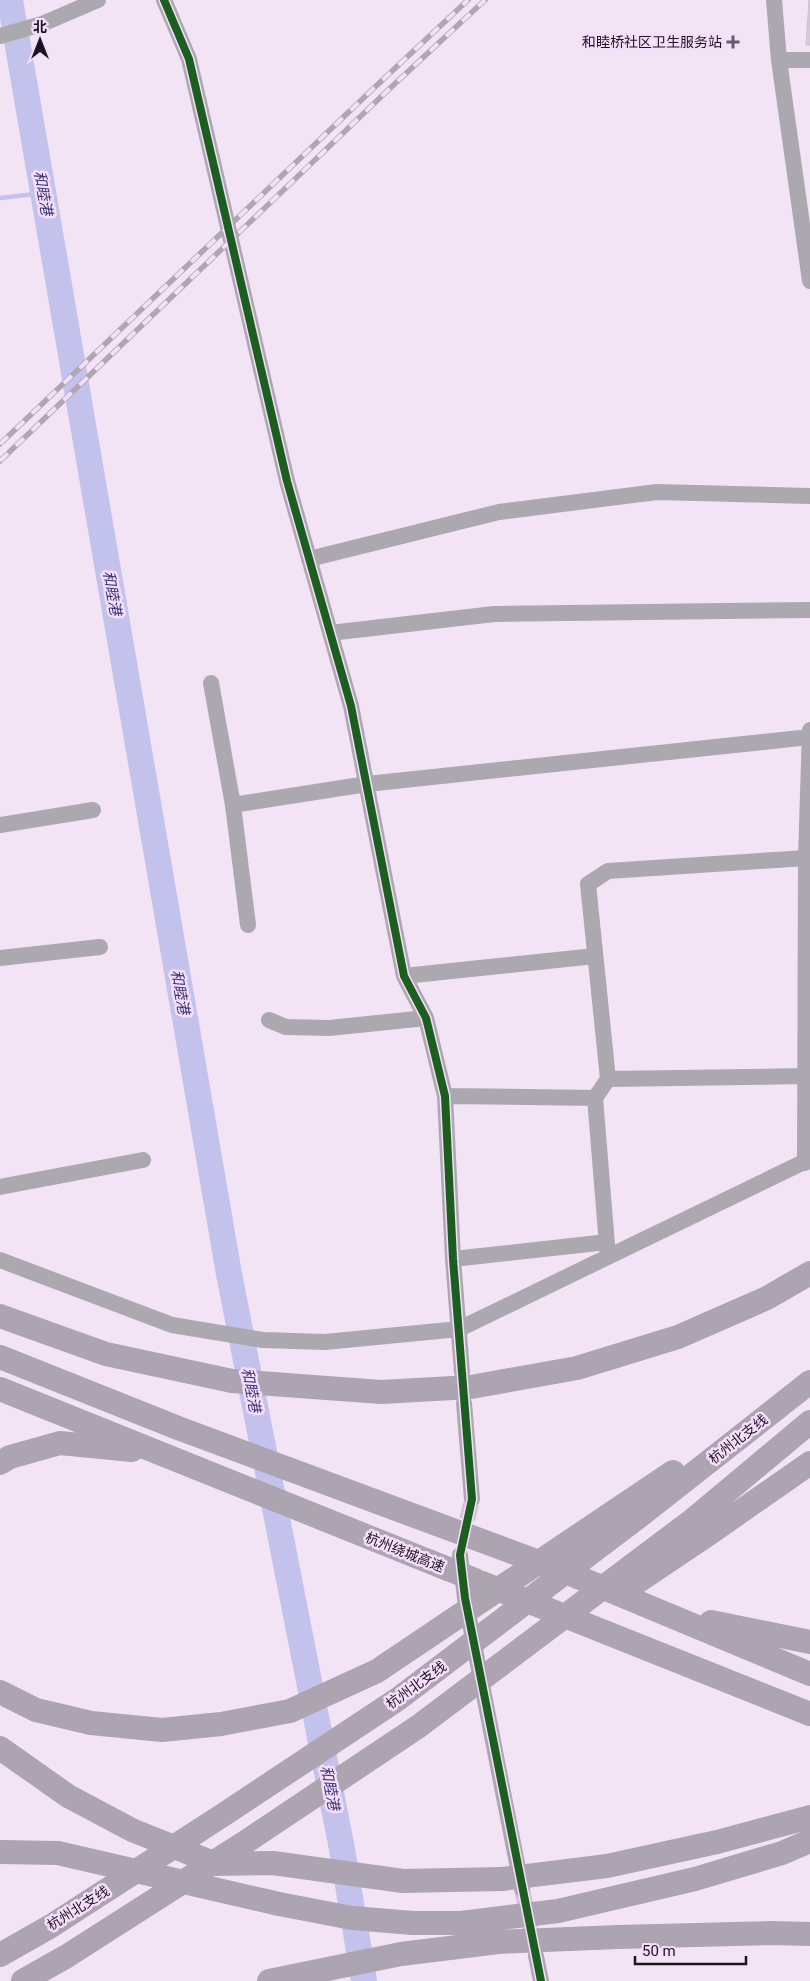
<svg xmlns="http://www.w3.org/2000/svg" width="810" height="1981" font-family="Roboto,'Noto Sans SC',sans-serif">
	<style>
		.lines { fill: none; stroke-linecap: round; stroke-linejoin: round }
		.stream { stroke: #c3c2ed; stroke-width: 4.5 }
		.river { stroke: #c3c2ed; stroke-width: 26 }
		.building { fill: #ddccda; stroke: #cdc0cb; filter: url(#shadow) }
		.minor-tunnel { stroke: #d2c5d4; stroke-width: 16; stroke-dasharray: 16 8; stroke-linecap: butt }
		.minor { stroke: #aca8af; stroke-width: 16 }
		.highway { stroke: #aca4b0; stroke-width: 24 }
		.rail-casing { stroke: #aea6b0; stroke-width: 5.5 }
		.rail { stroke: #f6ddfb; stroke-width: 4; stroke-dasharray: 11; stroke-linecap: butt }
		.highway-bridge { stroke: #aca4b0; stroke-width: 24 }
		.cycleway-casing { stroke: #f6ddfb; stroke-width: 11 }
		.cycleway { stroke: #1b5e20; stroke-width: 8 }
		.poi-dot { fill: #675c69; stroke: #f6ddfb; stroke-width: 2 }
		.labels { text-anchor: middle; stroke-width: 5; stroke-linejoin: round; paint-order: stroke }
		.poi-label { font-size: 14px; fill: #1c131e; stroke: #f6ddfb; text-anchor: end }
		.street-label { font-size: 14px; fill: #1c131e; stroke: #f6ddfb }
		.water-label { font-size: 15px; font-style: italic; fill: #363575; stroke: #f6ddfb }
	</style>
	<defs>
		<filter id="shadow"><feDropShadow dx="4.5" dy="-4.5" stdDeviation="0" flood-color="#0004"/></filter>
	</defs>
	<rect width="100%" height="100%" fill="#f2e4f4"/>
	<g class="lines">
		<path class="stream" d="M0 198 44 193"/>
		<path class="river" d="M10 0 229 1274 342 1849 364 1981"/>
	</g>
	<path class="building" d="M809 0 810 45H806Z"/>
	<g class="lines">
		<path class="minor-tunnel" d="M462 1543 472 1499
			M522 1889 535 1951"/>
		<path class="minor" d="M164 0 189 59 287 481 351 706 404 976 426 1018 445 1096 453 1259 462 1372
			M774 0 779 60 810 281
			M0 36 42 24 98 0
			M779 60H810
			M309 559 499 512 657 492 810 496
			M330 633 494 614 810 610
			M211 683 233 805 367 784 810 737
			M233 805 248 925
			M0 825 93 810
			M0 958 100 947
			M404 976 595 956
			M269 1020 286 1027 329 1028 426 1018
			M608 1079 806 1076
			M445 1096 595 1098
			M805 1163 806 858 810 730
			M0 1187 143 1160
			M608 1257 595 1098 608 1079 588 884 608 871 806 858
			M453 1259 607 1242
			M0 1260 172 1325 263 1340 325 1342 459 1329 810 1159
			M464 1403 472 1499
			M460 1555 465 1598 522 1889
			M536 1956 541 1981"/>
		<path class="highway" d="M0 1316 106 1354 232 1381 381 1392 471 1387 577 1368 678 1337 767 1298 810 1273
			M0 1357 178 1428 563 1571 810 1674
			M0 1389 448 1569
			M0 1463 10 1457 60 1443 132 1450
			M482 1583 810 1714
			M711 1622 810 1642
			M0 1692 36 1710 91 1723
			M0 1748 68 1796 132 1830 216 1864 273 1863 403 1881 502 1879
			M0 1852 58 1853 279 1904 352 1918 413 1923H461L558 1911 695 1879 782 1853 810 1841
			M269 1981 401 1954 498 1942 618 1937 772 1933 810 1934"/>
		<defs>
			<path id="rail" d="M0 444 375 87 468 0
				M0 461 386 92 485 0"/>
		</defs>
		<use href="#rail" class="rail-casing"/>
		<use href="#rail" class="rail"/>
		<path class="highway-bridge" d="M448 1569 475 1580
			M625 1590 707 1535 810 1463
			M91 1723 162 1730 221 1724 290 1711 377 1671 673 1472
			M502 1879 607 1866 717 1842 810 1817
			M0 1955 51 1926 223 1815 398 1699 637 1518 810 1382
			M23 1981 67 1956 247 1841 419 1726 694 1519 810 1422"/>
		<defs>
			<path id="cycleway" d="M164 0 189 59 287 481 351 706 404 976 426 1018 445 1096 453 1259 472 1499 460 1555 465 1598 541 1981"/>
		</defs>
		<use href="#cycleway" class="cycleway-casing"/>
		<use href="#cycleway" class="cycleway"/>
	</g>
	<path class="poi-dot" d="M730.5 34.5h5v5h5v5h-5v5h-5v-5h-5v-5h5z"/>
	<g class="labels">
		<g class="poi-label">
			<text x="722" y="47">和睦桥社区卫生服务站</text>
		</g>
		<g class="street-label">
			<text transform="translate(738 1439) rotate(-38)" y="5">杭州北支线</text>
			<text transform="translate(405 1552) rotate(22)" y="5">杭州绕城高速</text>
			<text transform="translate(416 1685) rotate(-36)" y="5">杭州北支线</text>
			<text transform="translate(78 1908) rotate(-32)" y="5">杭州北支线</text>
		</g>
		<g class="water-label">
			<text transform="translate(43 193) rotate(80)" y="5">和睦港</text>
			<text transform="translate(112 593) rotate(80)" y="5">和睦港</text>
			<text transform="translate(180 992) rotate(80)" y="5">和睦港</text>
			<text transform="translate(251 1390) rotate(79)" y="5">和睦港</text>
			<text transform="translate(330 1788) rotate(79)" y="5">和睦港</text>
		</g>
	</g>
	<g transform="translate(40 40)" stroke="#f6ddfb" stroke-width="4" paint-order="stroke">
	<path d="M0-4L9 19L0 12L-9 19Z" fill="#1c131e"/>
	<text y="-8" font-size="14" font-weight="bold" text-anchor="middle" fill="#1c131e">北</text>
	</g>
	<path d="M635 1956v8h111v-8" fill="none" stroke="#1c131e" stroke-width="2.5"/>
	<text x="642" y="1956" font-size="15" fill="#1c131e" stroke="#f6ddfb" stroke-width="4" paint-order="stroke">50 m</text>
</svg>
